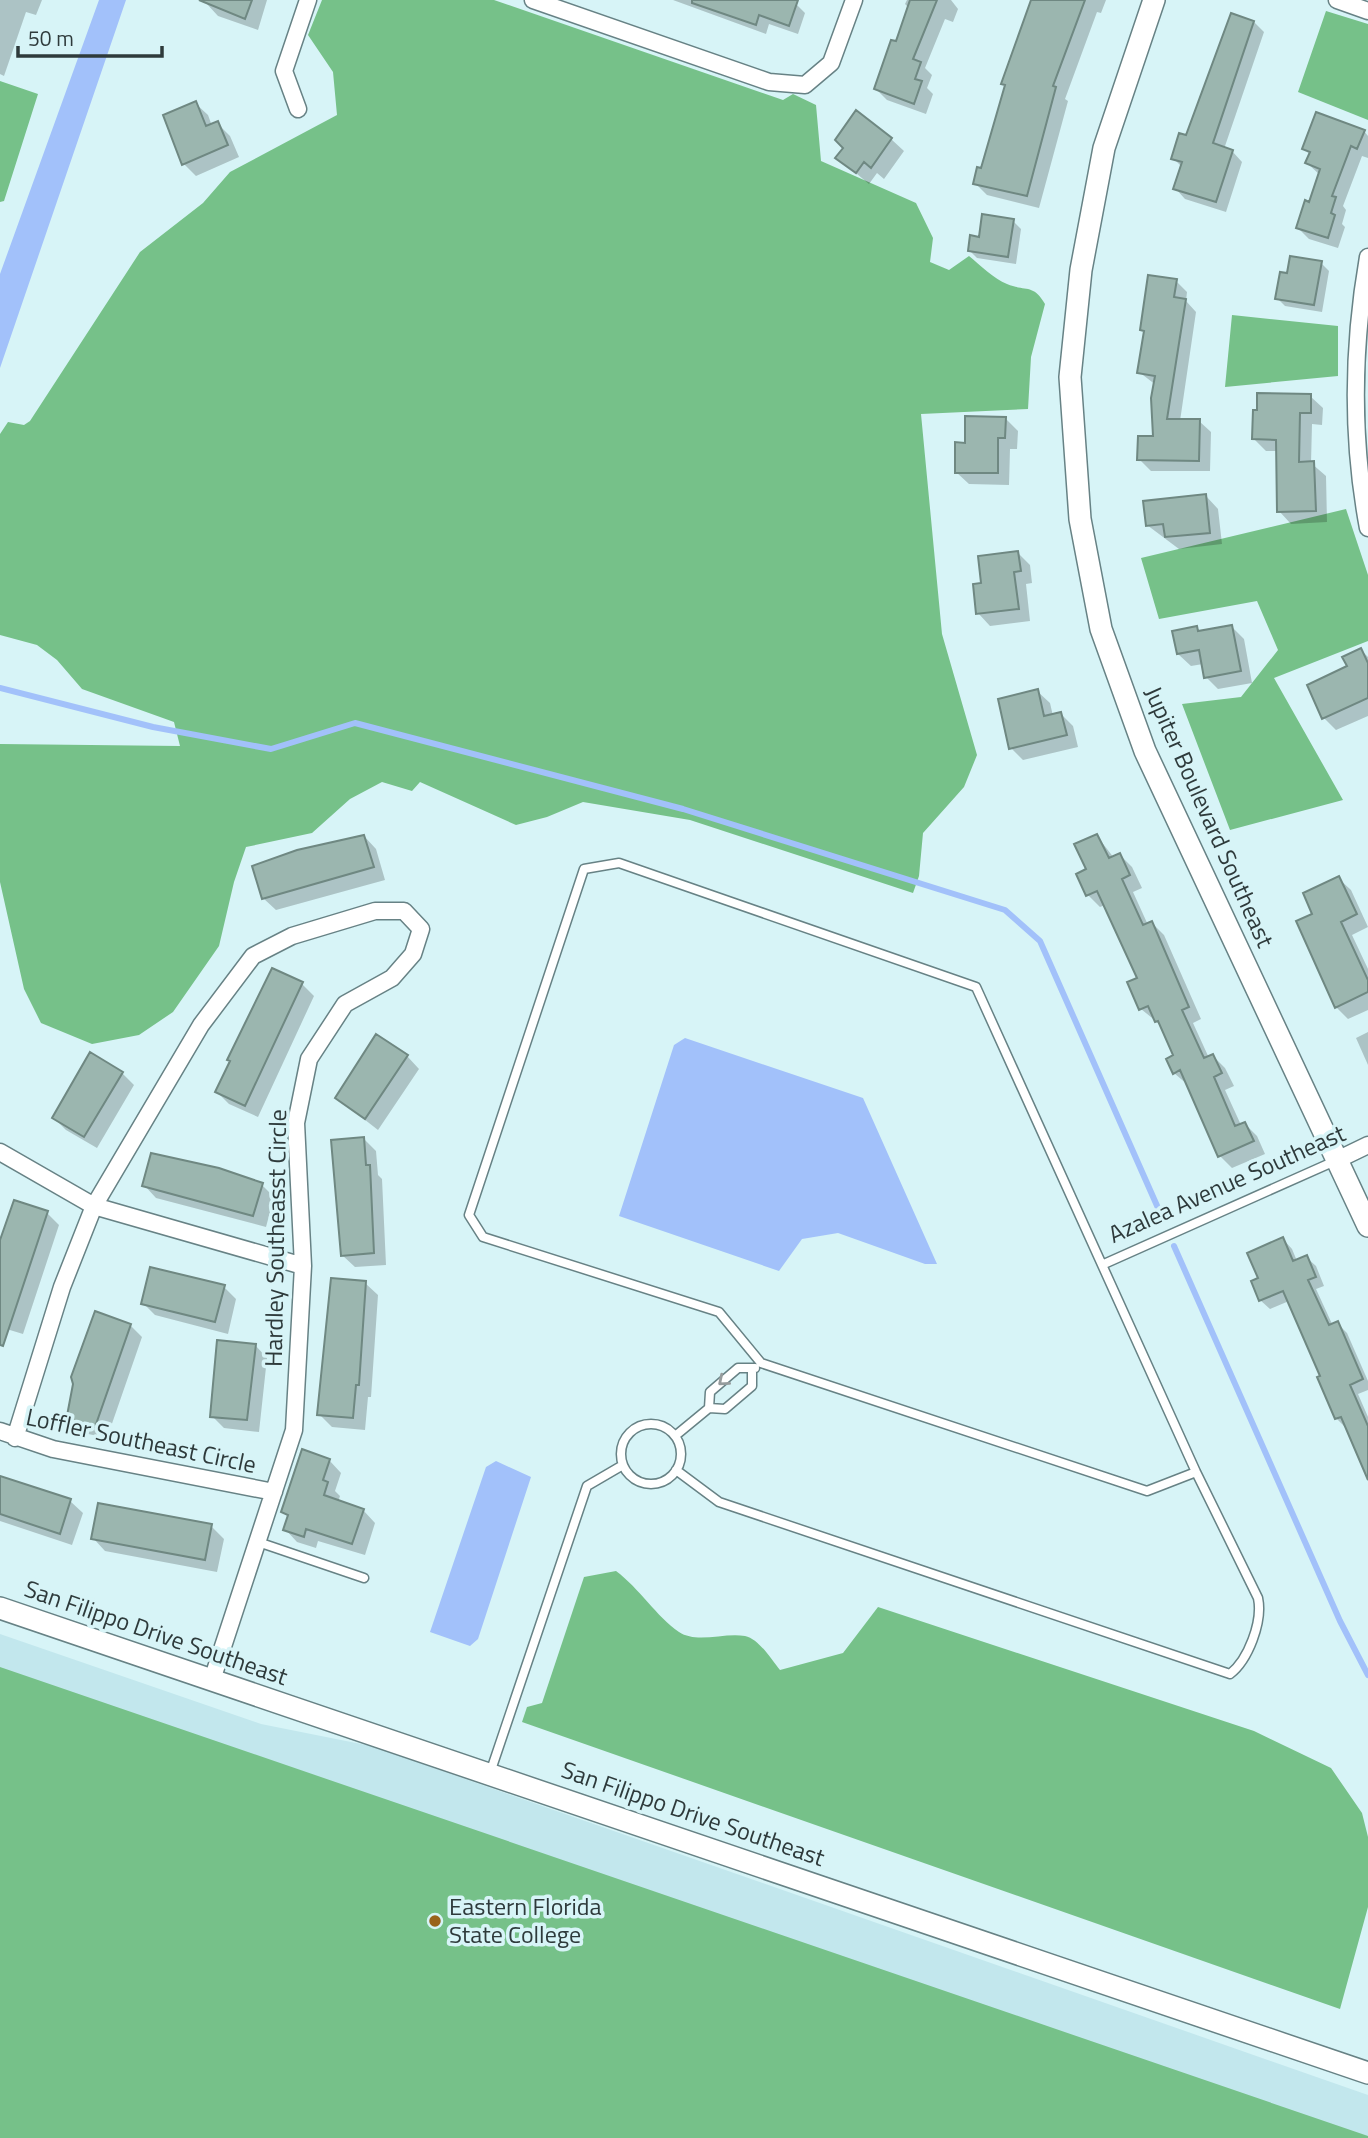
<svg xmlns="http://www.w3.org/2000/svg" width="1368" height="2138" font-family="'Titillium Web',sans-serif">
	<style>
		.built { fill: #c2e7ed }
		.forest { fill: #76c189 }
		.water { fill: #a2c1fa }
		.shadow { fill: #0003 }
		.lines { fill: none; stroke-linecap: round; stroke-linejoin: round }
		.stream { stroke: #a2c1fa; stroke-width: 6 }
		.building { fill: #9bb6af; stroke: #6f8882; stroke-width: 2 }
		.service-casing { stroke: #678285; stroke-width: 11 }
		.minor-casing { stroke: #678285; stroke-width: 19 }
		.tertiary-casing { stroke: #678285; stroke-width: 24 }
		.service { stroke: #fff; stroke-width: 8 }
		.minor { stroke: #fff; stroke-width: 16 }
		.tertiary { stroke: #fff; stroke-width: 21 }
		.oneway { stroke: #969c9d }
		.poi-dot { fill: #99631c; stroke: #d7f4f7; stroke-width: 2.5 }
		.labels { text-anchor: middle; stroke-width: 7; stroke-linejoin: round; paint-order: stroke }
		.street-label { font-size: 24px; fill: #2e3a3b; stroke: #d7f4f7 }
		.poi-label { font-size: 24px; fill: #2e3a3b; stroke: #d7f4f7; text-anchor: start }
	</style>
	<rect width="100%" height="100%" fill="#d7f4f7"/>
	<path class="built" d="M0 1634 261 1724 371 1746 1368 2095V2138H0Z"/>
	<path class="forest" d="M322 0H494L783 100 793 94 816 105 821 161 916 203 933 238 930 262 949 270 969 256C980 265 994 279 1007 284 1026 292 1033 283 1045 304L1031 357 1028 409 921 414 942 634 977 755 964 787 923 833 919 876 913 893 690 820 583 802 547 817 516 825 420 782 412 791 382 782 350 799 312 833 246 847 234 882 219 946 173 1012 139 1035 92 1044 41 1023 24 989 0 882V744L180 746 174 722 82 689 57 660 37 645 0 635V434L8 422 24 425 30 421 140 252 203 203 230 172 337 115 333 72 308 35Z
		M1326 11 1368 24V120L1298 92Z
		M0 81 38 94 4 201 0 202Z
		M1232 315 1338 326V376L1225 387Z
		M1346 509 1368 575V641L1274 678 1343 800 1230 830 1182 704 1241 697 1278 650 1257 601 1159 619 1141 558Z
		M616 1571C639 1588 657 1617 679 1632 697 1644 725 1632 745 1636 759 1639 771 1659 780 1670L843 1653 878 1607 1254 1731 1331 1768 1362 1813 1368 1837V1907L1340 2009 522 1722 527 1707 542 1703 584 1577Z
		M0 1667 1368 2136V2138H0Z"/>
	<path class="water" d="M99 0H126L0 368V274Z
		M685 1038 863 1098 937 1264H925L838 1233 802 1239 779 1271 619 1216 674 1045Z
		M496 1461 531 1477 478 1639 470 1646 430 1632 486 1467Z"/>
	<path class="shadow" d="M0 0H42L36 15 26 12 4 76 0 74Z
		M207 0H267L258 30 218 16 206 3Z
		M673 0H785L796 4 805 13 798 34 769 24 766 34Z
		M907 0H951L958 9 953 22 945 19 925 68 932 75 927 88 933 94 926 114 887 100 876 89 897 43 909 8 905 4Z
		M1048 0H1106L1101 13 1097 12 1065 99 1068 101 1039 208 987 195 975 183 982 170 1007 87 1003 83Z
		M1254 22 1264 32 1224 149 1232 151 1242 162 1226 212 1185 199 1175 188 1182 167 1173 158Z
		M195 103 208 115 212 126 217 123 230 136 239 157 196 176 184 164Z
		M1364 131 1368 136V158L1362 156 1343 206 1346 210 1342 224 1345 227 1338 248 1309 239 1298 228 1311 204 1320 175 1307 163 1310 155 1304 148Z
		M891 139 904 151 884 179 877 173 869 184 838 158Z
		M1013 221 1021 229 1016 264 977 258 969 250 980 239Z
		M1321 263 1329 271 1322 312 1285 306 1277 298 1289 275Z
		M1176 281 1187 292 1186 301 1196 312 1180 421H1199L1211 432 1210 471H1151L1139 459 1155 438 1156 385 1139 372 1146 334 1142 330Z
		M1310 396 1323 408 1322 425 1312 424 1311 463 1326 476 1327 522 1291 524 1279 511 1278 451H1266L1254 439Z
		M1005 418 1018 431 1017 449H1010L1009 485 969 484 956 472 966 444Z
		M1206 496 1218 509 1222 544 1179 549 1147 525Z
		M1018 553 1030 565 1032 583 1026 584 1030 621 990 626 978 613Z
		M1232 627 1244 639 1252 683 1218 689 1206 677 1203 664 1191 666 1178 654 1197 628 1201 633Z
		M1361 650 1368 657V716L1336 730 1324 718Z
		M1037 691 1050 703 1053 716 1061 714 1073 726 1078 747 1023 760 1011 748Z
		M364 836 376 849 385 880 276 910 263 898Z
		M1097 836 1114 858 1120 855 1132 867 1142 888 1133 892 1148 925 1152 923 1164 935 1201 1019 1193 1023 1209 1058 1213 1056 1225 1068 1234 1086 1225 1090 1241 1125 1245 1124 1257 1136 1265 1154 1232 1168 1220 1156 1188 1085 1174 1073 1175 1056 1162 1026 1141 1009 1139 978 1105 905 1100 907 1088 895V870Z
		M1338 878 1351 890 1368 927 1352 935 1368 969V1010L1348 1019 1336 1007 1315 914Z
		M302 984 314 996 258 1117 229 1104 217 1092Z
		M1368 1032V1065L1356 1038Z
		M407 1056 419 1069 378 1130 337 1098Z
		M122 1073 134 1085 97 1148 66 1130 54 1118Z
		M364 1139 376 1151 378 1175 382 1179 386 1265 355 1267 342 1255Z
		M144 1185H262L274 1197 266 1227 156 1198Z
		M47 1213 59 1225 23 1334 0 1327V1246Z
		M1283 1239 1292 1249 1297 1261 1306 1257 1316 1266 1324 1286 1316 1289 1333 1326 1337 1323 1347 1333 1368 1381V1390L1358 1394 1368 1417V1475L1346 1428 1336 1418 1322 1377 1289 1301 1270 1309 1260 1300V1279Z
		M365 1283 378 1295 371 1397H368L365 1430 332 1427 319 1414Z
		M224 1287 236 1299 228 1334 155 1315 143 1303Z
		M130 1325 142 1337 107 1438 79 1432 68 1421Z
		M255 1345 267 1358 259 1432 224 1428 212 1416Z
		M329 1460 341 1473 335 1491 340 1496 338 1502 363 1510 375 1523 365 1555 318 1541 316 1548 297 1542 285 1529 289 1518 283 1512Z
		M0 1478 70 1501 83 1513 72 1545 0 1521Z
		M211 1526 224 1539 217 1572 105 1551 93 1538Z"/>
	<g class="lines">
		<path class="stream" d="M0 688 153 727 271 749 355 723 683 809 1005 910 1040 941 1162 1217
			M1174 1246 1340 1621 1368 1675"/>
	</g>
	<path class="building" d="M199 0H252L245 19Z
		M692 0H798L789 26 759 15 756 25 692 3Z
		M910 0H937L913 59 921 62 915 79 922 81 914 104 874 89 891 40 896 41Z
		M1031 0H1085L1053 86 1056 87 1027 196 973 184 977 167 981 168 1005 85 1001 84Z
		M1231 13 1254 21 1213 143 1233 150 1216 202 1173 189 1182 162 1171 159 1179 133 1186 135Z
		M196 101 206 126 218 121 228 145 182 165 163 115Z
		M856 110 892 138 871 168 864 162 856 173 835 158 843 148 835 140Z
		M1316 112 1365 130 1357 149 1351 146 1332 196 1336 197 1331 213 1335 215 1328 238 1296 228 1305 200 1309 202 1320 169 1305 163 1310 152 1302 149Z
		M982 214 1014 219 1008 257 968 251 970 235 979 237Z
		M1290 256 1322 261 1314 305 1275 299 1280 272 1287 273Z
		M1148 275 1177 279 1174 297 1186 299 1167 419H1200L1199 461 1137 460 1138 436H1153L1151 398 1155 376 1137 373 1144 331 1140 330Z
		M1257 393 1311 394V413H1300L1299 462 1314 461 1316 511 1277 512 1276 440 1252 439 1253 410H1257Z
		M965 416 1006 417 1005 438H998V473H955V442L965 443Z
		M1206 494 1210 533 1165 537 1163 524 1146 526 1143 501Z
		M1018 551 1021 571 1014 572 1019 609 976 614 973 584 981 583 978 556Z
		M1232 625 1241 671 1204 678 1199 650 1177 654 1172 631 1197 626 1198 631Z
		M1361 648 1368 663V698L1322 719 1307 685 1347 666 1342 657Z
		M1038 689 1044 716 1061 712 1067 735 1009 749 998 699Z
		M1097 834 1109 858 1120 853 1130 875 1122 879 1143 925 1152 921 1189 1007 1182 1010 1204 1058 1213 1054 1222 1073 1214 1077 1235 1126 1245 1122 1254 1141 1218 1157 1180 1070 1173 1074 1166 1059 1173 1055 1158 1021 1155 1022 1148 1006 1139 1010 1127 982 1137 978 1097 891 1086 896 1076 874 1086 869 1074 844Z
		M364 835 374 867 262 899 252 866 297 850Z
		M1339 876 1357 914 1341 922 1368 980V992L1335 1008 1296 921 1312 914 1303 893Z
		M272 968 303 982 245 1106 215 1092 230 1061 227 1060Z
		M376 1034 408 1055 365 1119 335 1098Z
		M90 1052 123 1072 84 1137 52 1118Z
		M364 1137 366 1165H370L374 1253 341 1256 331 1140Z
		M151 1153 219 1168 263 1183 253 1216 142 1186Z
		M14 1200 48 1211 3 1346 0 1345V1240Z
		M1283 1237 1293 1261 1307 1255 1316 1277 1308 1280 1329 1325 1338 1321 1363 1379 1350 1385 1368 1426V1480L1341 1417 1335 1419 1317 1377 1320 1376 1283 1291 1259 1301 1251 1281 1258 1278 1247 1253Z
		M150 1267 225 1285 215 1322 141 1304Z
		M331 1278 366 1281 359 1385H356L353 1418 317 1415Z
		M95 1311 131 1324 95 1427 66 1421 73 1384 71 1377Z
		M217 1340 256 1344 247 1420 210 1417Z
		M302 1449 330 1459 323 1480 328 1482 324 1495 364 1509 352 1544 306 1529 304 1537 283 1530 288 1515 281 1512Z
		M0 1476 71 1499 60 1534 0 1514Z
		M98 1503 212 1524 205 1560 91 1539Z"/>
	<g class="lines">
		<defs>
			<path id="service" d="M1104 1264 1335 1161
				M709 1408 710 1392 738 1368H755
				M621 1454a30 30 0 1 1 60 0a30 30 0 1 1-60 0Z
				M675 1436 709 1408 725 1409 752 1386V1370
				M676 1470 719 1502 1230 1674C1248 1660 1263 1622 1258 1598L1196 1472 976 987 619 863 584 869 469 1215 483 1237 719 1312 761 1363 1147 1491 1196 1472
				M258 1542 364 1578
				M490 1773 587 1486 623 1465"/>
			<path id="minor" d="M533 0 769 82 805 85 831 63 854 0
				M1337 0 1368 11
				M298 109 284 71 308 0
				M1368 257C1352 349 1351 437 1368 528
				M0 1152 94 1206 303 1266
				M1337 1160 1368 1145
				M0 1431 53 1449 274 1492
				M15 1438 62 1287 94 1206 201 1025 253 956 292 936 375 911H404L421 929 413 954 392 978 345 1004 309 1059 296 1123 303 1266 294 1430 212 1680"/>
			<path id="tertiary" d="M1154 0 1104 148 1081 270 1070 377 1080 519 1101 629 1145 751 1368 1226
				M0 1608 1368 2073"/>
		</defs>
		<use href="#service" class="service-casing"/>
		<use href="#minor" class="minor-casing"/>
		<use href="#tertiary" class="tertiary-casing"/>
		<use href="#service" class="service"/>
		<use href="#minor" class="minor"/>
		<use href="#tertiary" class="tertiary"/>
	</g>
	<defs><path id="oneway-chevron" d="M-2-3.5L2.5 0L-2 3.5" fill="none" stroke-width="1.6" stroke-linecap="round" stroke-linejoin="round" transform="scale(1.75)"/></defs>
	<use class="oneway" href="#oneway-chevron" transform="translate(723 1381) rotate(140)"/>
	<circle class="poi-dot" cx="435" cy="1921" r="7"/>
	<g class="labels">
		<g class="street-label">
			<text transform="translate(1209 817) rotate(66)" y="8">Jupiter Boulevard Southeast</text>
			<text transform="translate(1227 1184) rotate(-24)" y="8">Azalea Avenue Southeast</text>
			<text transform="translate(276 1238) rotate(-89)" y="8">Hardley Southeasst Circle</text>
			<text transform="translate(141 1441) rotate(12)" y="8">Loffler Southeast Circle</text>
			<text transform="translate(156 1633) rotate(19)" y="8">San Filippo Drive Southeast</text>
			<text transform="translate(693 1814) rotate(19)" y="8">San Filippo Drive Southeast</text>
		</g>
		<g class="poi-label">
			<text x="449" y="1915">Eastern Florida<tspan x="449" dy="28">State College</tspan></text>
		</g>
	</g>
	<path d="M18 46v10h144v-10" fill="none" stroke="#2e3a3b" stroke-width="3.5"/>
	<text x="28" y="46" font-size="21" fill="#2e3a3b" stroke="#d7f4f7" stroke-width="5" paint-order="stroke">50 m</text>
</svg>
